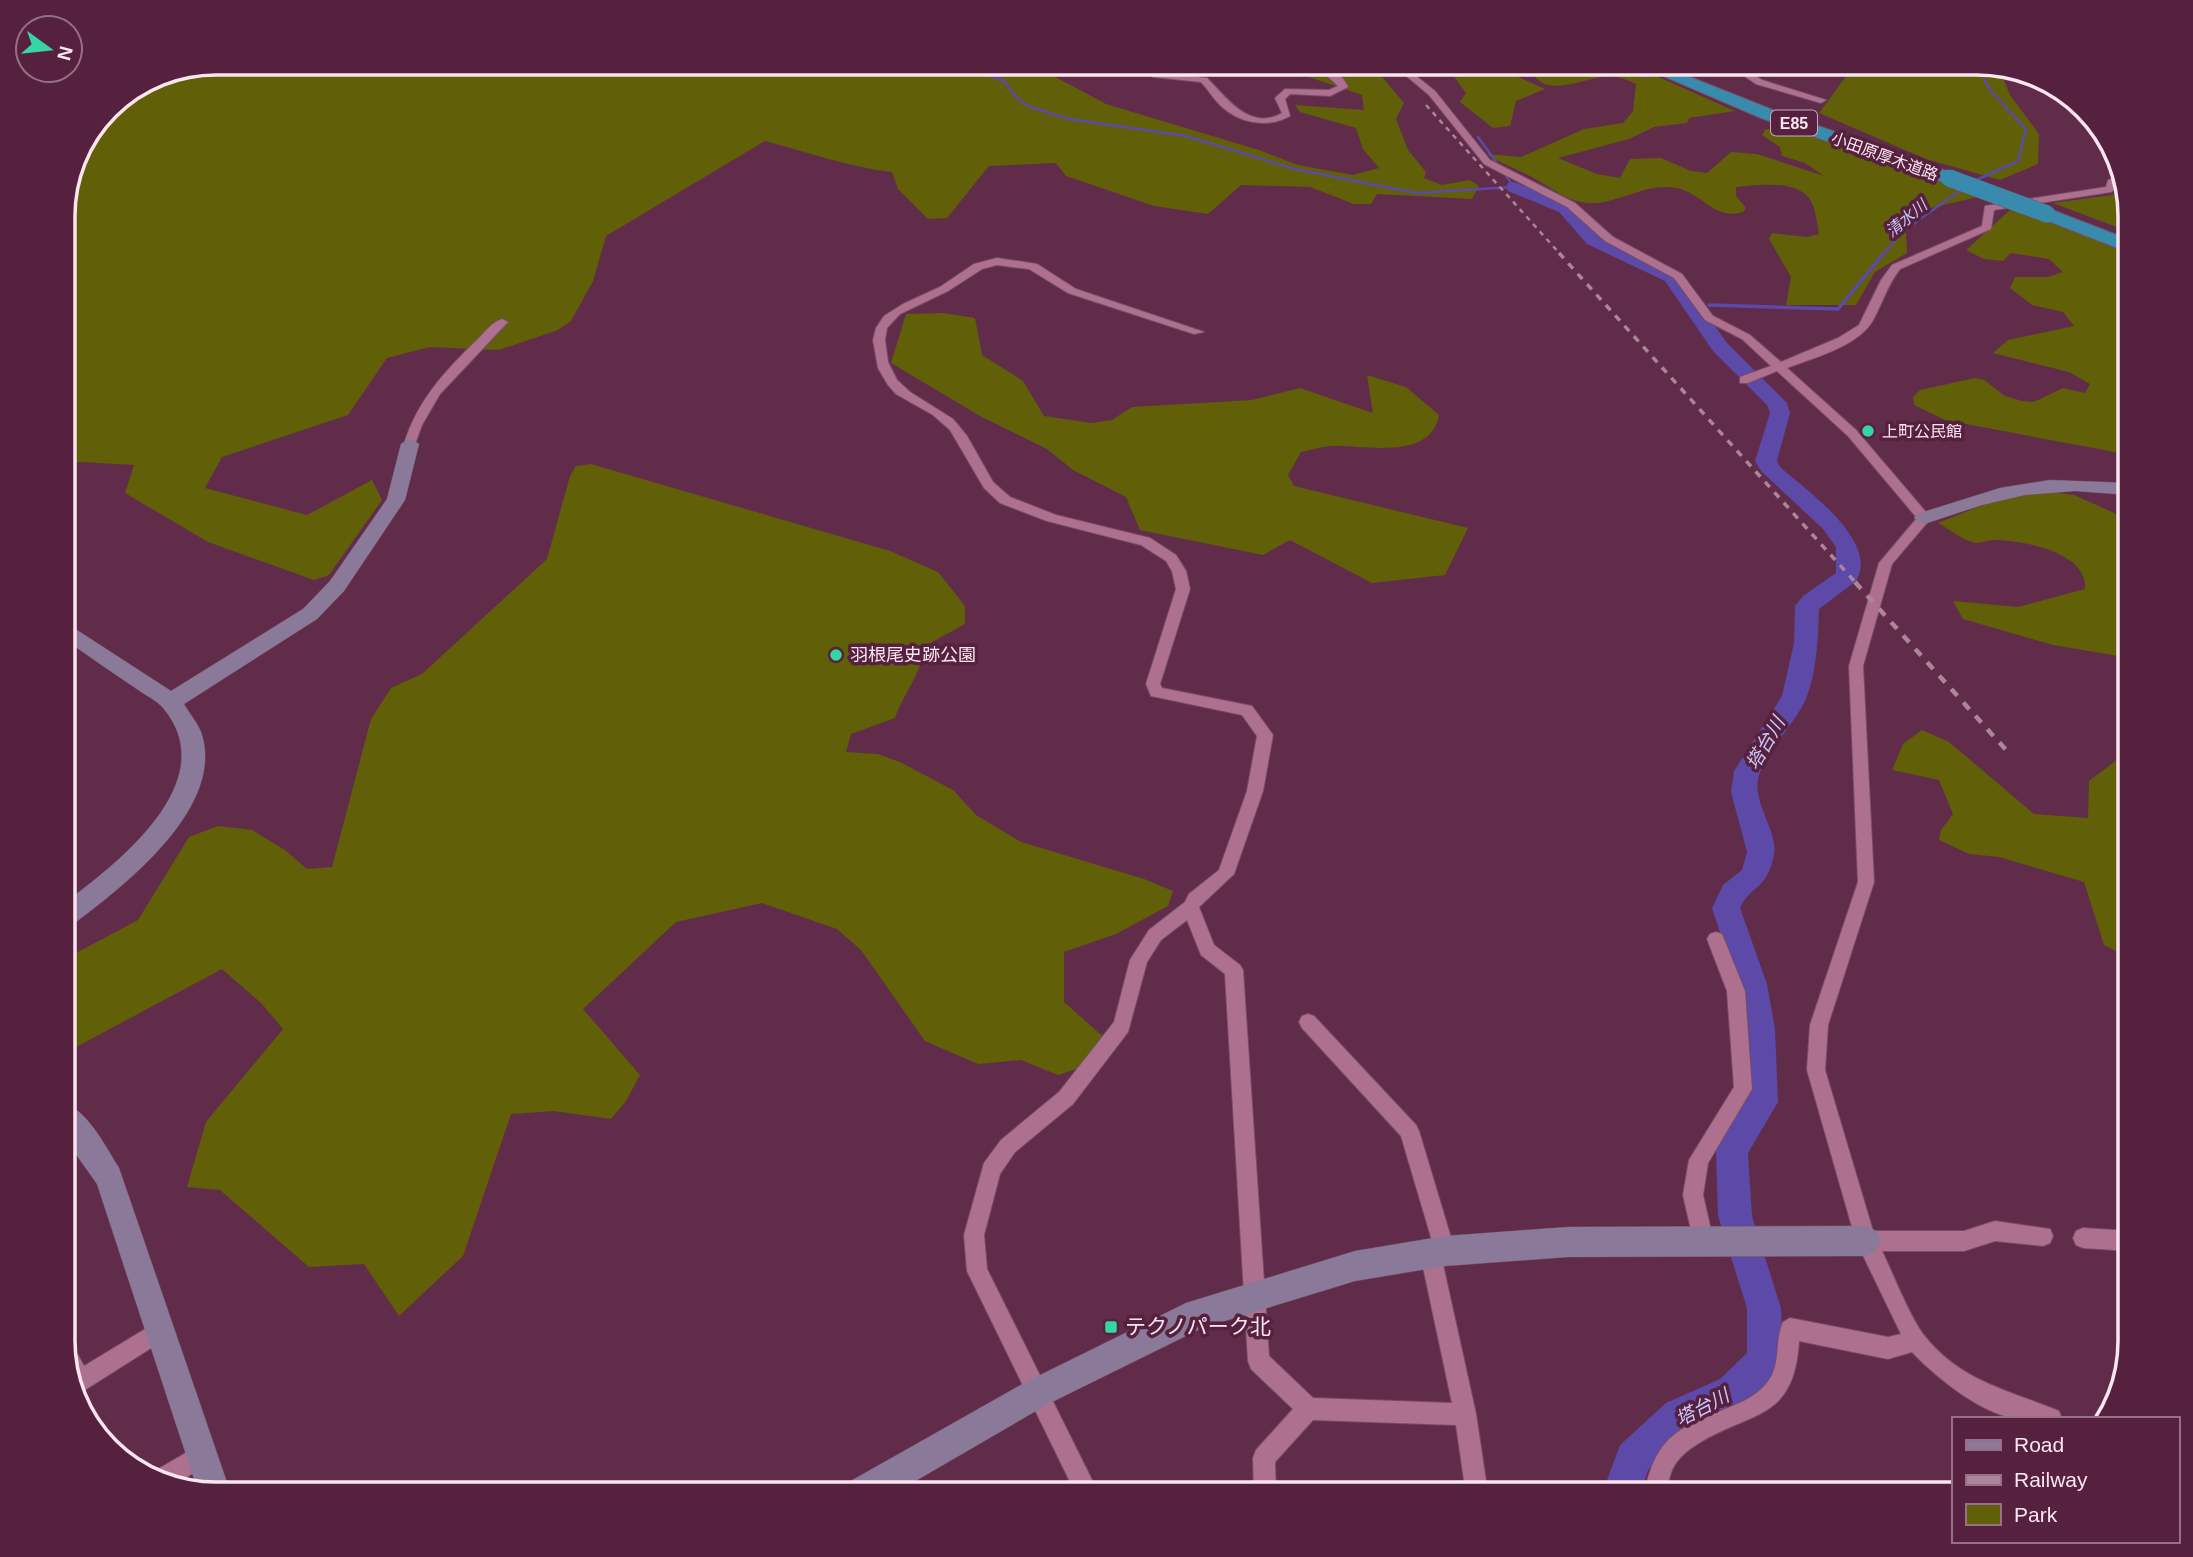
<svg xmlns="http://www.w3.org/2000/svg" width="2193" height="1557" font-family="Arial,'Noto Sans JP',sans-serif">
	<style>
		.green { fill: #615f08 }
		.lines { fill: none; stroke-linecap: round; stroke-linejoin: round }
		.stream-far1 { stroke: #5c49a8; stroke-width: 2.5 }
		.stream { stroke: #5c49a8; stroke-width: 3.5 }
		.river { fill: #5c49a8; fill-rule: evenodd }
		.street-tunnel { stroke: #784862; stroke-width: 10; stroke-dasharray: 10 4.5; stroke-linecap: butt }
		.street-casing { stroke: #774d65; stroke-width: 2 }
		.secondary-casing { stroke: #774d65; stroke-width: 1 }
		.highway-casing { stroke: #774d65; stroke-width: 2 }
		.street { fill: #ad718f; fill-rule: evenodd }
		.secondary { fill: #8a7998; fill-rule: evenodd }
		.highway { fill: #398bad; fill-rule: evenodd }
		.rail-far2 { stroke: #ab8599; stroke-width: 2.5; stroke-dasharray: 5 5; stroke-linecap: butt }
		.rail-far1 { stroke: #ab8599; stroke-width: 3.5; stroke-dasharray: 7 7; stroke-linecap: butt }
		.rail { stroke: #ab8599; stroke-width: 4.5; stroke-dasharray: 9 9; stroke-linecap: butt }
		.highway-bridge-casing { stroke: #774d65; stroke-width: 18; stroke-linecap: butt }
		.highway-bridge { stroke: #398bad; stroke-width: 17 }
		.poi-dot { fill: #37d4a6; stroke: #55213e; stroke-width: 2.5 }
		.labels { text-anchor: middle; stroke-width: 7; stroke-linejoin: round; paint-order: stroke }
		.shield { fill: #55213e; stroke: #c9abbb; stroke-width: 2 }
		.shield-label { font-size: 16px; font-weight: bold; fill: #fbe6f0 }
		.far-street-label { font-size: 16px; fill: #fbe6f0; stroke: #55213e }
		.far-water-label { font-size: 16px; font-style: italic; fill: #cbc7fa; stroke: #55213e }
		.far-poi-label { font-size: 16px; fill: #fbe6f0; stroke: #55213e; text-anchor: start }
		.poi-label { font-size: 18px; fill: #fbe6f0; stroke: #55213e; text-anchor: start }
		.water-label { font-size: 19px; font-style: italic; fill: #cbc7fa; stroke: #55213e }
		.near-poi-label { font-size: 21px; fill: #fbe6f0; stroke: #55213e; text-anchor: start }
		.rim { fill: none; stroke: #fbe6f0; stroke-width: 3.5 }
	</style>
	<rect width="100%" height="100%" fill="#612c49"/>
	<path class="green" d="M216 63H1127L1116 75 1101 76 1046 66 1048 73 1106 104 1259 150 1298 165 1353 175 1379 168 1363 149 1356 128 1300 112 1295 105 1364 110 1362 95 1285 69 1260 76 1207 75 1183 63H1362L1378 72 1404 103 1396 119 1408 150 1426 172 1424 178 1442 185 1470 180 1479 186 1472 199 1377 194 1371 204H1354L1310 187 1241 185 1208 214 1154 206 1066 176 1056 163 989 166 947 218 928 219 898 189 892 172C848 167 807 152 765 141L606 236 593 281 571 321 558 330 499 350 430 347 387 358 348 415 222 457 205 488 307 515 372 480 382 500 329 575 314 580 208 542 125 493 134 465 63 461V206L79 148 115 101 158 74Z
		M1449 63H1497L1498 68 1545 89 1516 101 1510 126 1493 128 1460 102 1466 93 1452 74Z
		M1560 63H1627L1735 111 1689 118 1687 123 1654 127 1629 139 1558 158 1597 174 1620 178 1630 159 1661 158 1691 171 1707 173 1731 152 1757 154 1824 176 1805 163 1782 156 1780 147 1762 135 1766 129C1835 133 1914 175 1982 196L1905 214 1907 253 1875 272 1856 305H1786L1791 277 1769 239 1772 233 1807 237 1819 234C1817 225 1816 209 1811 201 1798 179 1757 185 1736 187V196L1746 208 1743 212C1714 221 1703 193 1676 188 1650 183 1623 200 1598 203 1569 205 1553 188 1530 176 1515 168 1501 164 1487 154L1521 157 1584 129 1623 123 1633 111 1636 84C1627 80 1618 76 1609 76 1588 77 1548 98 1534 75L1537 68Z
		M1847 63H1977L2000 71 2010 95 2039 134 2038 164 2000 180 1926 159 1819 113 1850 71Z
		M2115 151 2130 215V232L2053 203 2112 195 2121 190Z
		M2010 210 2028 213 2130 253V455L1945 420 1914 405 1913 397 1920 390 1975 378 1984 380 2005 396 2022 401 2034 402 2063 388 2085 393 2090 384 2069 372 1993 353 2008 340 2074 326 2063 312 2032 305 2010 288 2015 277H2048L2063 272 2049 259 2011 253 2003 261 1984 259 1966 250Z
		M943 313 975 318 982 355 1023 381 1044 416 1091 423 1112 420 1132 407 1252 400 1300 388 1373 413 1367 375 1406 387 1439 415C1431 461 1366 445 1333 446 1323 446 1311 450 1301 452L1288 475 1294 486 1468 528 1445 575 1372 583 1290 540 1263 555 1140 530 1126 497 1073 470 1047 449 980 416 891 363 906 314Z
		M591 464 890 551 938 572 965 606V624L925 646C922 672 904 693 895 718L851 734 846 752 878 754 902 763 953 790 976 815 1021 842 1144 879 1173 891 1168 906 1116 934 1064 952V1002L1108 1041 1101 1061 1058 1075 1021 1060 978 1064 925 1041 861 950 837 929 762 903 676 922 583 1009 640 1075 626 1101 611 1119 554 1111 511 1114 463 1256 399 1316 364 1264 309 1267 220 1190 187 1187 206 1122 283 1029 261 1003 222 969 78 1046 63 1044V960L138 920 189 837 218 826 252 830 285 850 307 869 332 867 371 719 391 688 422 674 547 559 570 476 576 466Z
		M2035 490 2074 495 2130 520V658L2053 645 1963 619 1953 601 2018 607 2085 589C2088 552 2022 540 1993 540 1988 540 1982 543 1977 543 1965 542 1949 529 1938 523L2000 498Z
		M1922 730 1949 742 2034 814 2088 818 2089 781 2130 750V958L2104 945 2084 882 1999 857 1969 854 1939 840 1941 830 1953 814 1939 780 1892 770 1903 744Z"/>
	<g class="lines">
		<path class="stream-far1" d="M983 73 1004 81 1017 98 1030 107 1069 119 1186 136 1295 169 1416 193 1514 187 1478 137
			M1972 182 2018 161 2026 129 1989 89 1977 63
			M1883 255 1902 232 1962 189"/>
		<path class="stream" d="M1709 305 1838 309 1884 253"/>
		<path class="river" d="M1514 182 1571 204 1599 236 1677 273 1727 343 1787 403 1790 413 1777 461 1780 467C1805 489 1880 541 1856 581L1819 609C1818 637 1817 672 1806 699 1794 725 1770 746 1760 772 1749 801 1779 830 1774 855 1767 890 1751 885 1740 908L1767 984 1775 1029 1778 1102 1748 1153 1752 1216 1781 1308 1783 1360 1778 1373 1746 1405 1692 1429 1648 1470 1640 1494H1602L1620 1445 1666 1403 1720 1379 1747 1353V1308L1718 1216 1716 1150 1746 1099 1745 1029 1737 984 1712 908 1723 885 1742 870 1747 852 1731 792 1734 771 1782 696 1794 643 1795 606 1803 596 1836 573V547L1823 529 1761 471 1755 461 1770 413 1767 405 1713 351 1665 281 1587 244 1559 212 1508 191 1506 187 1508 183Z"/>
		<path class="street-tunnel" d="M1640 75 1659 63"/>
		<defs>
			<path id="street" d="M1141 63H1150L1159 73 1207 78C1226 97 1250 132 1282 113L1275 98 1285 89 1329 90 1338 86 1313 63C1326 63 1343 74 1348 87L1330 96 1290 94 1285 99 1290 116C1268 129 1237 123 1219 104 1212 97 1208 89 1201 82L1153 77Z
				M1391 63H1400L1435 91 1490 160 1575 203 1613 237 1682 274 1713 316 1750 335 1781 362 1838 338 1859 325 1881 280 1892 265 1982 226 1985 206 2106 187 2108 180 2112 179 2117 182 2116 189 2111 192 1994 210 1991 229 1900 269C1887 285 1882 305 1872 322 1856 347 1813 358 1787 368L1856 430 1931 518 1892 564 1863 666 1874 882 1828 1025 1825 1070 1873 1231H1964L1995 1221 2050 1229 2053 1236 2050 1243 2043 1246 1995 1241 1964 1251H1882C1893 1274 1909 1315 1923 1334 1959 1381 2008 1390 2059 1411L2062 1419C2048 1419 2032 1421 2018 1419 1981 1414 1937 1378 1912 1352L1888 1359 1799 1341C1794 1423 1750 1410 1696 1445 1688 1450 1678 1458 1673 1468 1669 1476 1668 1485 1666 1494H1644C1657 1435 1677 1429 1730 1407 1743 1402 1757 1395 1766 1384 1782 1366 1774 1342 1783 1322L1790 1318 1888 1337 1901 1334 1856 1241 1807 1070 1810 1025 1858 882 1849 666 1879 563 1917 518 1848 436 1777 371 1748 383H1740V377L1771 366 1742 339 1705 320 1674 278 1605 241 1567 207 1484 164 1429 95Z
				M1725 63H1735L1762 80 1826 100 1821 103 1756 84Z
				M997 258 1037 264 1076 289 1204 332 1194 334 1068 293 1029 269 997 265 982 269 948 291 900 314 887 328 885 340 888 362 897 380 910 392 953 419 967 436 993 482 1010 497 1056 515 1150 538 1176 555 1186 571 1190 589 1160 684 1162 688 1252 706 1273 735 1263 791 1234 874 1199 907 1214 945 1240 965 1243 970 1269 1356 1313 1398 1452 1403 1420 1253 1423 1246 1433 1244 1401 1136 1302 1028 1299 1022 1302 1016 1308 1014 1314 1016 1416 1125 1419 1131 1455 1251 1452 1258 1442 1260 1476 1414 1488 1494H1466L1456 1425 1313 1420 1275 1462 1276 1494H1254L1253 1458 1256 1450 1293 1409 1251 1369 1248 1361 1225 974 1201 955 1187 920 1161 940 1147 962 1128 1032 1073 1104 1015 1152 1000 1174 984 1235 987 1269 1099 1494H1076L967 1271 964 1235 984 1163 1001 1140 1059 1092 1114 1022 1130 960 1149 930 1185 902 1189 894 1219 870 1247 791 1257 736 1242 715 1156 697 1151 696 1146 684 1176 589 1172 571 1166 561 1141 545 1047 521 1000 503 984 488 950 430 933 415 896 394 888 385 878 368 873 340 876 328 884 316 903 304 940 287 974 264Z
				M502 319 508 322 506 324 440 394 422 425 414 447H406L404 444C417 401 445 371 477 340 484 333 492 322 502 319Z
				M1716 932 1722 934 1745 991 1752 1089 1708 1163 1703 1195 1714 1243 1711 1250 1704 1253 1697 1250 1694 1243 1683 1195 1689 1160 1734 1087 1727 991 1707 939 1710 934Z
				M2083 1228 2130 1231V1251L2083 1248 2076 1245 2073 1238 2076 1231Z
				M160 1320 167 1324 171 1331 167 1338 77 1395 63 1351V1338L70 1341 84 1366Z
				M203 1443 211 1446 214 1454 211 1462 179 1482 156 1474 158 1469Z"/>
			<path id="secondary" d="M410 438 419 444 405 500 344 591 317 619 184 704C189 713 197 722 201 732 227 807 123 887 72 925L63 928V904C116 865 224 782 164 709 157 700 143 694 134 687 110 671 87 655 63 638V621L171 691 303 609 330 581 387 499 401 444Z
				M2050 480 2130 483V495L2075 491 2025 495 1982 505 1924 524 1914 518 1917 514 2000 488Z
				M63 1102C89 1112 105 1146 119 1168L231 1494H215L197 1488 97 1184 63 1136Z
				M1866 1226 1876 1231 1881 1241 1876 1251 1866 1256 1568 1257 1445 1266 1355 1281 1202 1328 1048 1404 893 1494H845L849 1482 1026 1382 1186 1303 1355 1251 1445 1236 1568 1227Z"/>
			<path id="highway" d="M1633 63H1655L1773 110 1955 174 1958 178 1955 182H1943L1761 118Z
				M2047 208 2130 240V253L2040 218 2038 214 2040 210Z"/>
		</defs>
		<use href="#street" class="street-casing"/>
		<use href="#secondary" class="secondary-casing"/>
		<use href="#highway" class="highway-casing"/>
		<use href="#street" class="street"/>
		<use href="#secondary" class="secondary"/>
		<use href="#highway" class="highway"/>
		<path class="rail-far2" d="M1426 105 1561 255"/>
		<path class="rail-far1" d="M1559 253 1856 583"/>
		<path class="rail" d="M1855 582 2007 751"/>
		<defs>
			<path id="highway-bridge" d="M1949 178 2047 214"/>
		</defs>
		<use href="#highway-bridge" class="highway-bridge-casing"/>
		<use href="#highway-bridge" class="highway-bridge"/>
	</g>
	<g class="poi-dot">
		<circle cx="1868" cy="431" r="7"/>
		<circle cx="836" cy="655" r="7"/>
		<rect x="1104" y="1320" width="14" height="14" rx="3.5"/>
	</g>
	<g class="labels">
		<rect class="shield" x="1771" y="110.5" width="46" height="25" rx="5"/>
		<g class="shield-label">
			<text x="1794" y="129">E85</text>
		</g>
		<g class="far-street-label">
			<text transform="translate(1885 156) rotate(20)" y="6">小田原厚木道路</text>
		</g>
		<g class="far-water-label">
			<text transform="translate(1906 218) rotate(-40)" y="6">清水川</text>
		</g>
		<g class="far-poi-label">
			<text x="1882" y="437">上町公民館</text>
		</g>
		<g class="poi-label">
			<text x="850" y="661">羽根尾史跡公園</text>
		</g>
		<g class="water-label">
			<text transform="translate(1765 743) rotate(-60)" y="7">塔台川</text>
			<text transform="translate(1702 1407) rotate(-28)" y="7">塔台川</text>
		</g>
		<g class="near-poi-label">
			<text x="1125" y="1334">テクノパーク北</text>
		</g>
	</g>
	<path d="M0 0H2193V1557H0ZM216 75H1977A141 141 0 0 1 2118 216V1341A141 141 0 0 1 1977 1482H216A141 141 0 0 1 75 1341V216A141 141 0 0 1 216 75Z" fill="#55213e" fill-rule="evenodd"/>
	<path class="rim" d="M216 75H1977A141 141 0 0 1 2118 216V1341A141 141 0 0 1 1977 1482H216A141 141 0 0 1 75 1341V216A141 141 0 0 1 216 75Z"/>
	<rect x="1952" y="1417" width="228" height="126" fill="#55213e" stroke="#977085" stroke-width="2"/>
	<rect x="1966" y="1440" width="35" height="10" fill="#8a7998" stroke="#977085" stroke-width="2"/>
	<text x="2014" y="1452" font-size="21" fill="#fbe6f0">Road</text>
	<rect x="1966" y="1475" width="35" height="10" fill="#ab8599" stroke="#977085" stroke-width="2"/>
	<text x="2014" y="1487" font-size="21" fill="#fbe6f0">Railway</text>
	<rect x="1966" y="1504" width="35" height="21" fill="#615f08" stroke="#977085" stroke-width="2"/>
	<text x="2014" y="1522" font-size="21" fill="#fbe6f0">Park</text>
	<g transform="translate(49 49) rotate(105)"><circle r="33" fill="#55213e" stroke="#977085" stroke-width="2"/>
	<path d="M0-5L12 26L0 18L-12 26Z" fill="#37d4a6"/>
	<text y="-10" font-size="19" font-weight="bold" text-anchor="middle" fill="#fbe6f0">N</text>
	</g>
</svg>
